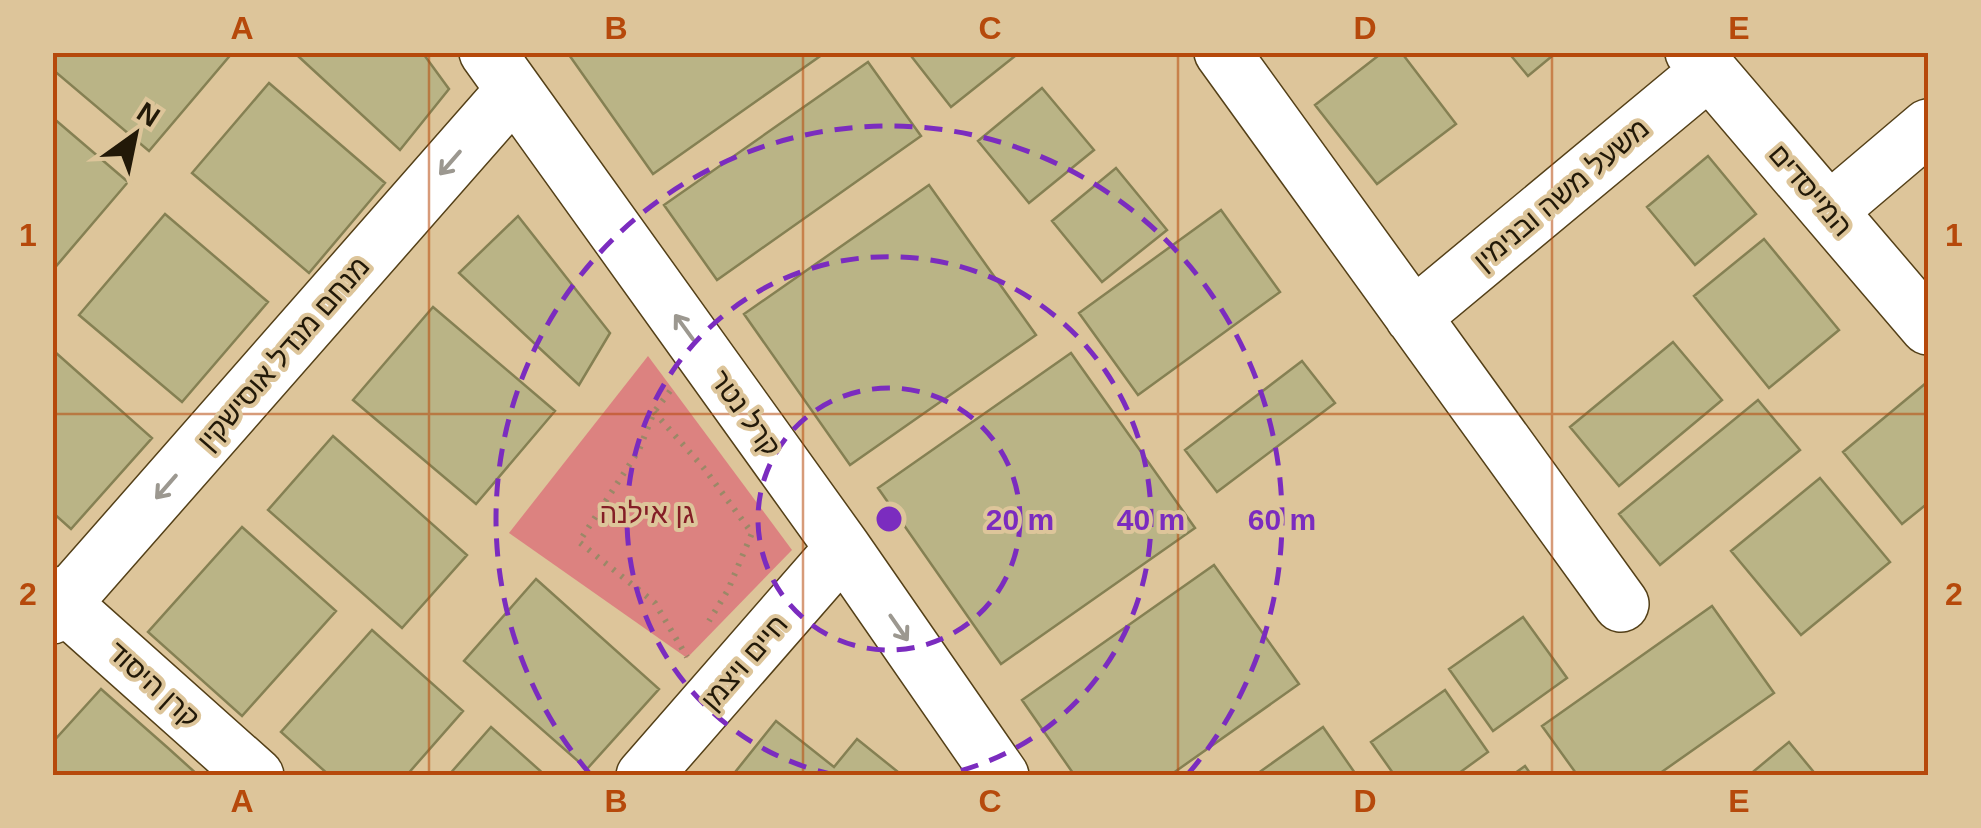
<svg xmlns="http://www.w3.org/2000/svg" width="1981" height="828" font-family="Helvetica,'Noto Sans Hebrew',sans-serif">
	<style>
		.green { fill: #dc8280 }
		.building { fill: #bab486; stroke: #858053; stroke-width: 2.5 }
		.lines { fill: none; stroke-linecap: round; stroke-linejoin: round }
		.minor-casing { stroke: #544018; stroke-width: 58 }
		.path { stroke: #9b8867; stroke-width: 6; stroke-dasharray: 2.5 8; stroke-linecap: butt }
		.minor { stroke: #fff; stroke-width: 55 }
		.oneway { stroke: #9c9890 }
		.grid { fill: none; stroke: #b6490b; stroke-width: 2.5; stroke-opacity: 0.55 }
		.ring { fill: none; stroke: #7b2cbf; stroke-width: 5; stroke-dasharray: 18 12 }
		.labels { text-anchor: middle; stroke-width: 8; stroke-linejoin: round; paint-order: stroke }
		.street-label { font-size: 28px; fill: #221908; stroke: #ddc59a }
		.park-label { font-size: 28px; fill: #841e26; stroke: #ddc59a }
		.centre { fill: #7b2cbf; stroke: #ddc59a; stroke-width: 5 }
		.ring-label { font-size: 30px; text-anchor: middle; font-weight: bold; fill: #7b2cbf; stroke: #ddc59a; stroke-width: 8; stroke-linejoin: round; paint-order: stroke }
		.neatline { fill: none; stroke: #b6490b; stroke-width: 4 }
		.grid-label { font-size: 32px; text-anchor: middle; font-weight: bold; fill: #b6490b }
	</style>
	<rect width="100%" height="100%" fill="#ddc59a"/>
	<path class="green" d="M648 356 792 550 687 658 509 533Z"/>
	<path class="building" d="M52 52H233L149 151 52 69Z
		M301 52H422L449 89 400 150 298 56Z
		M567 52H826L653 174Z
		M908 52H1012L1015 56 951 107Z
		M1383 52H1401L1456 124 1377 184 1315 105Z
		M1508 52H1557L1528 76Z
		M868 62 921 136 717 280 664 205Z
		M269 83 385 183 309 273 192 173Z
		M1042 88 1094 150 1029 203 978 141Z
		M52 117 128 182 52 271Z
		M1708 156 1756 214 1695 265 1647 207Z
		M1116 168 1167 230 1102 282 1052 221Z
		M929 185 1036 335 850 465 744 314Z
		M1221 210 1280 292 1138 395 1079 313Z
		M165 214 268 302 182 402 79 315Z
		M518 216 610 333 579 385 459 273Z
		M1764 239 1839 330 1769 388 1694 296Z
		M433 307 555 411 476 504 353 400Z
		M1673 342 1722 400 1619 486 1570 427Z
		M55 352 152 438 71 529 52 512Z
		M1071 353 1195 528 1001 664 878 488Z
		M1302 361 1335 403 1217 492 1185 450Z
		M1926 383 1928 387V503L1902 524 1843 452Z
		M1758 400 1800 450 1660 565 1619 514Z
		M333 436 467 555 402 628 268 510Z
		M1820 478 1890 562 1801 635 1731 551Z
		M242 527 336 611 242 716 148 632Z
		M1214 565 1299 684 1169 776H1075L1022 700Z
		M536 579 659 689 587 769 464 661Z
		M1712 606 1774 693 1656 776H1578L1542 726Z
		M1523 617 1567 678 1493 731 1449 669Z
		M372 630 463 711 406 776H330L281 732Z
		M101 689 168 748 199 776H52V743Z
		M1445 690 1488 752 1455 776H1395L1371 742Z
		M776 721 834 767 857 739 903 776H732Z
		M491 727 546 776H448Z
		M1323 727 1357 776H1254Z
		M1789 742 1817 776H1748Z
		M1525 766 1532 776H1511Z"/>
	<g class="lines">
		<defs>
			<path id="minor" d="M487 52 843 548 1001 776
				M1222 52 1621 604
				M1693 52 1928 327
				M1829 211 1928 127
				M1413 317 1709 71
				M52 594 256 776
				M52 616 514 90
				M644 776 843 548"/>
		</defs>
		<use href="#minor" class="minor-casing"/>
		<path class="path" d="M670 391 654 412 639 450 579 542 655 603 687 657
			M654 412 703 467 752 533 728 590 709 621"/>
		<use href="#minor" class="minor"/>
	</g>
	<defs><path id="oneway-shaft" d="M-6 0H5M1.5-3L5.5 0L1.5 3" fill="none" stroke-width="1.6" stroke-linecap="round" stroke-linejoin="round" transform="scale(2.5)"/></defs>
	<g class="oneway">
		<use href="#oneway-shaft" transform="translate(450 163) rotate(131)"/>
		<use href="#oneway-shaft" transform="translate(684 327) rotate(-126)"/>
		<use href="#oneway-shaft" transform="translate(166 487) rotate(131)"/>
		<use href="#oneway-shaft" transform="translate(899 628) rotate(55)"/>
	</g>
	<path class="grid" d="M429 52V776M803 52V776M1178 52V776M1552 52V776M52 414H1928"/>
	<g class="ring">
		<circle cx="889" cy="519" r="131"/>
		<path d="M835 775A262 262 0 1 1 943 775"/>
		<path d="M590 774A393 393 0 1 1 1188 774"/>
	</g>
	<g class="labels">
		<g class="street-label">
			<text transform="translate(1811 190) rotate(49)" y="10">המייסדים</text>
			<text transform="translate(1561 194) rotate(-40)" y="10">משעל משה ובנימין</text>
			<text transform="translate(283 353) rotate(-49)" y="10">מנחם מנדל אוסישקין</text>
			<text transform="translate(746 413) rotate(54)" y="10">קרל נטר</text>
			<text transform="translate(744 662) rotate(-49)" y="10">חיים ויצמן</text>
			<text transform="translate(154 684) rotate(42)" y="10">קרן היסוד</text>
		</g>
		<g class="park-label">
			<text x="647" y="523">גן אילנה</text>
		</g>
	</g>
	<circle cx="889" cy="519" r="15" class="centre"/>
	<g class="ring-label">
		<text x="1020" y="530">20 m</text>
		<text x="1151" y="530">40 m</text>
		<text x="1282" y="530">60 m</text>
	</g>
	<rect width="1981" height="828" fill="none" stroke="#ddc59a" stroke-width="110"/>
	<g transform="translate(135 135) rotate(33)" stroke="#ddc59a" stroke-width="8" paint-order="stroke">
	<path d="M0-8L18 38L0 25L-18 38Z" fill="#221908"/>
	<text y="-15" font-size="28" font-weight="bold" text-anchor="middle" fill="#221908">N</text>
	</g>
	<rect x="55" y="55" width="1871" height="718" class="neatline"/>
	<g class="grid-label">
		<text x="242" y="39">A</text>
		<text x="616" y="39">B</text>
		<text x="990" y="39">C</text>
		<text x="1365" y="39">D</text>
		<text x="1739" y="39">E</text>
		<text x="28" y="246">1</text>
		<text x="1954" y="246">1</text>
		<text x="28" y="605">2</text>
		<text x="1954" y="605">2</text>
		<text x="242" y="812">A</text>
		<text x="616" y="812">B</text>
		<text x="990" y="812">C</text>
		<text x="1365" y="812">D</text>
		<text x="1739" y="812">E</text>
	</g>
</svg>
